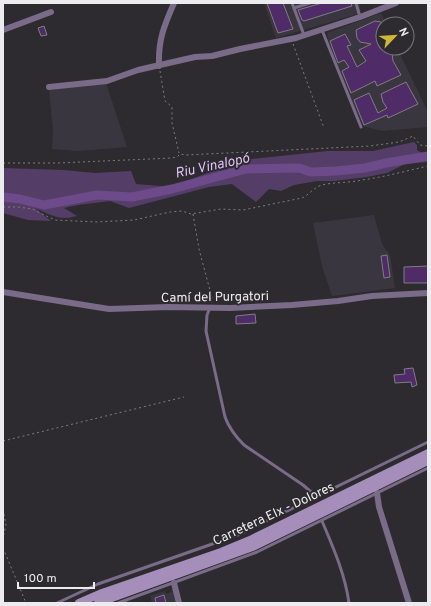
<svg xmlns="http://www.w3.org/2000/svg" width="431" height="606" font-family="Overpass,sans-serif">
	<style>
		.built { fill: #3a363f }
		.green { fill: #543e67 }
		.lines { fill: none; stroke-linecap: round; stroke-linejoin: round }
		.river { stroke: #6d4a89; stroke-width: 9 }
		.building { fill: #4f2c68; stroke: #7f7d81 }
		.path { stroke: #7e7c80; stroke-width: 1; stroke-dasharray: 2 3; stroke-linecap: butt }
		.lane { stroke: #7a6b88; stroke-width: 3 }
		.street { stroke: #7a6b88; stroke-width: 6 }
		.secondary { stroke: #a68ebb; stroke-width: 8 }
		.labels { text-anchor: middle; stroke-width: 4; stroke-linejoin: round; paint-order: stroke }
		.street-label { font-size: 13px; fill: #ecebed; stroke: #2d2b2f }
		.water-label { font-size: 14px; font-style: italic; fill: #dfc1f8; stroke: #2d2b2f }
	</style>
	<rect width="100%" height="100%" fill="#2d2b2f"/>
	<path class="built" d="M264 3H359L361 13 276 38Z
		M381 13 386 24H383V48H397L428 112V127L382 131 363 126 352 101 349 93 329 42 327 33Z
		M106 83 127 147 78 151 52 149 53 131 49 90Z
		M374 215 382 244 390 255 395 288 332 296 322 266 313 223Z
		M174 588 177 603H152L150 596 165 591 166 594 172 592 171 589Z"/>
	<path class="green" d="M414 142 417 145V150L422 153H428V162L405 164 387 173 367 177 334 181H317L294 185 281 191 269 189 256 202 232 184 209 187 129 208 110 201 78 205 64 208 77 216C57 221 52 215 35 208L51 221 28 220 3 213V168L64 170 95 173 131 171 136 184 171 187 241 160 328 151H373Z"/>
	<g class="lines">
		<path class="river" d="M3 197 20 199 44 205 97 195 132 197 172 189 246 169 299 168 311 172 336 171 365 168 386 163 428 156"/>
	</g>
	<path class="building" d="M267 3H283L293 29 278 33Z
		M322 3H351L352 6 304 21 302 20 298 10Z
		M375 21 381 22 383 26V48H389L392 53 393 61 401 75 377 86 375 81 351 93 342 71 349 67 344 60 338 63 330 41 345 34 351 45 347 46 357 67 366 61 359 50 371 44 360 42 357 38 356 30Z
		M44 26 47 35 41 36 38 28Z
		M406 82 418 104 388 118 387 115 364 125 354 100 369 93 378 113 387 108 383 102 381 94Z
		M387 255 390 277 384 278 381 256Z
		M428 266V283H404V267Z
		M255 314 256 323 236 324V316Z
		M413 368 417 385 412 387 411 382 395 383 394 375 405 374 404 369Z
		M164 595 166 603H156L155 598Z"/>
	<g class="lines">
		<path class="path" d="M293 44 324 128
			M160 71 165 101 172 107V123L179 153
			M3 163H58L172 158 177 157 180 154 186 155 370 146 399 142 413 136 420 145 428 146
			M3 207H18L32 209 55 220 96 222 134 220 170 212 182 211 191 214 221 209 243 210 302 198C309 195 314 187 322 185 334 182 349 183 362 180 384 177 406 171 428 166
			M193 214 199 249 212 298 211 303
			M3 441 184 397
			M3 509 6 525 3 538
			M3 548 26 603"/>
		<path class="lane" d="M292 3 304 35
			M356 3 360 17
			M294 8 310 3
			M322 30 361 127
			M210 308 207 315 206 331 225 417C229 428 235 436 244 445L303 485 317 497
			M322 521C333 547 345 574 349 603
			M57 603 98 584 238 535 428 442
			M118 603 257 552 428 468"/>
		<path class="street" d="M3 30 51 12
			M159 66C158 40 164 26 174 3
			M49 87 107 81 138 70 195 57 212 56 240 49 296 38 360 17 396 3
			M3 292 109 309 168 307 230 308 292 305 338 301 372 296 428 293
			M377 493 379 507 409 603
			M174 583 179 603"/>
		<path class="secondary" d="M79 603 102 593 221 552 250 540 428 453
			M98 603 255 546 428 461"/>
	</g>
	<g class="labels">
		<g class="street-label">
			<text transform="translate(215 296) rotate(-1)" y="5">Camí del Purgatori</text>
			<text transform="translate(273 513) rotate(-25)" y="5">Carretera Elx - Dolores</text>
		</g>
		<g class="water-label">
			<text transform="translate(212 165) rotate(-12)" y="5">Riu Vinalopó</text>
		</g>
	</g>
	<rect width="431" height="606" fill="none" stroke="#ecebed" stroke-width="8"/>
	<g transform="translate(395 36) rotate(65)"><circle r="19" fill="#2d2b2f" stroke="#79787b"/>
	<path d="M0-3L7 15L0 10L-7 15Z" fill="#cfb837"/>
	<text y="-6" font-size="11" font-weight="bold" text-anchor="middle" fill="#ecebed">N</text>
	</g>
	<path d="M18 582v6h76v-6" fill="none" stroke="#ecebed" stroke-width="2"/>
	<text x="24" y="582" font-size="12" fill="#ecebed" stroke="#2d2b2f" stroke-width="3" paint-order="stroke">100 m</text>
</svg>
